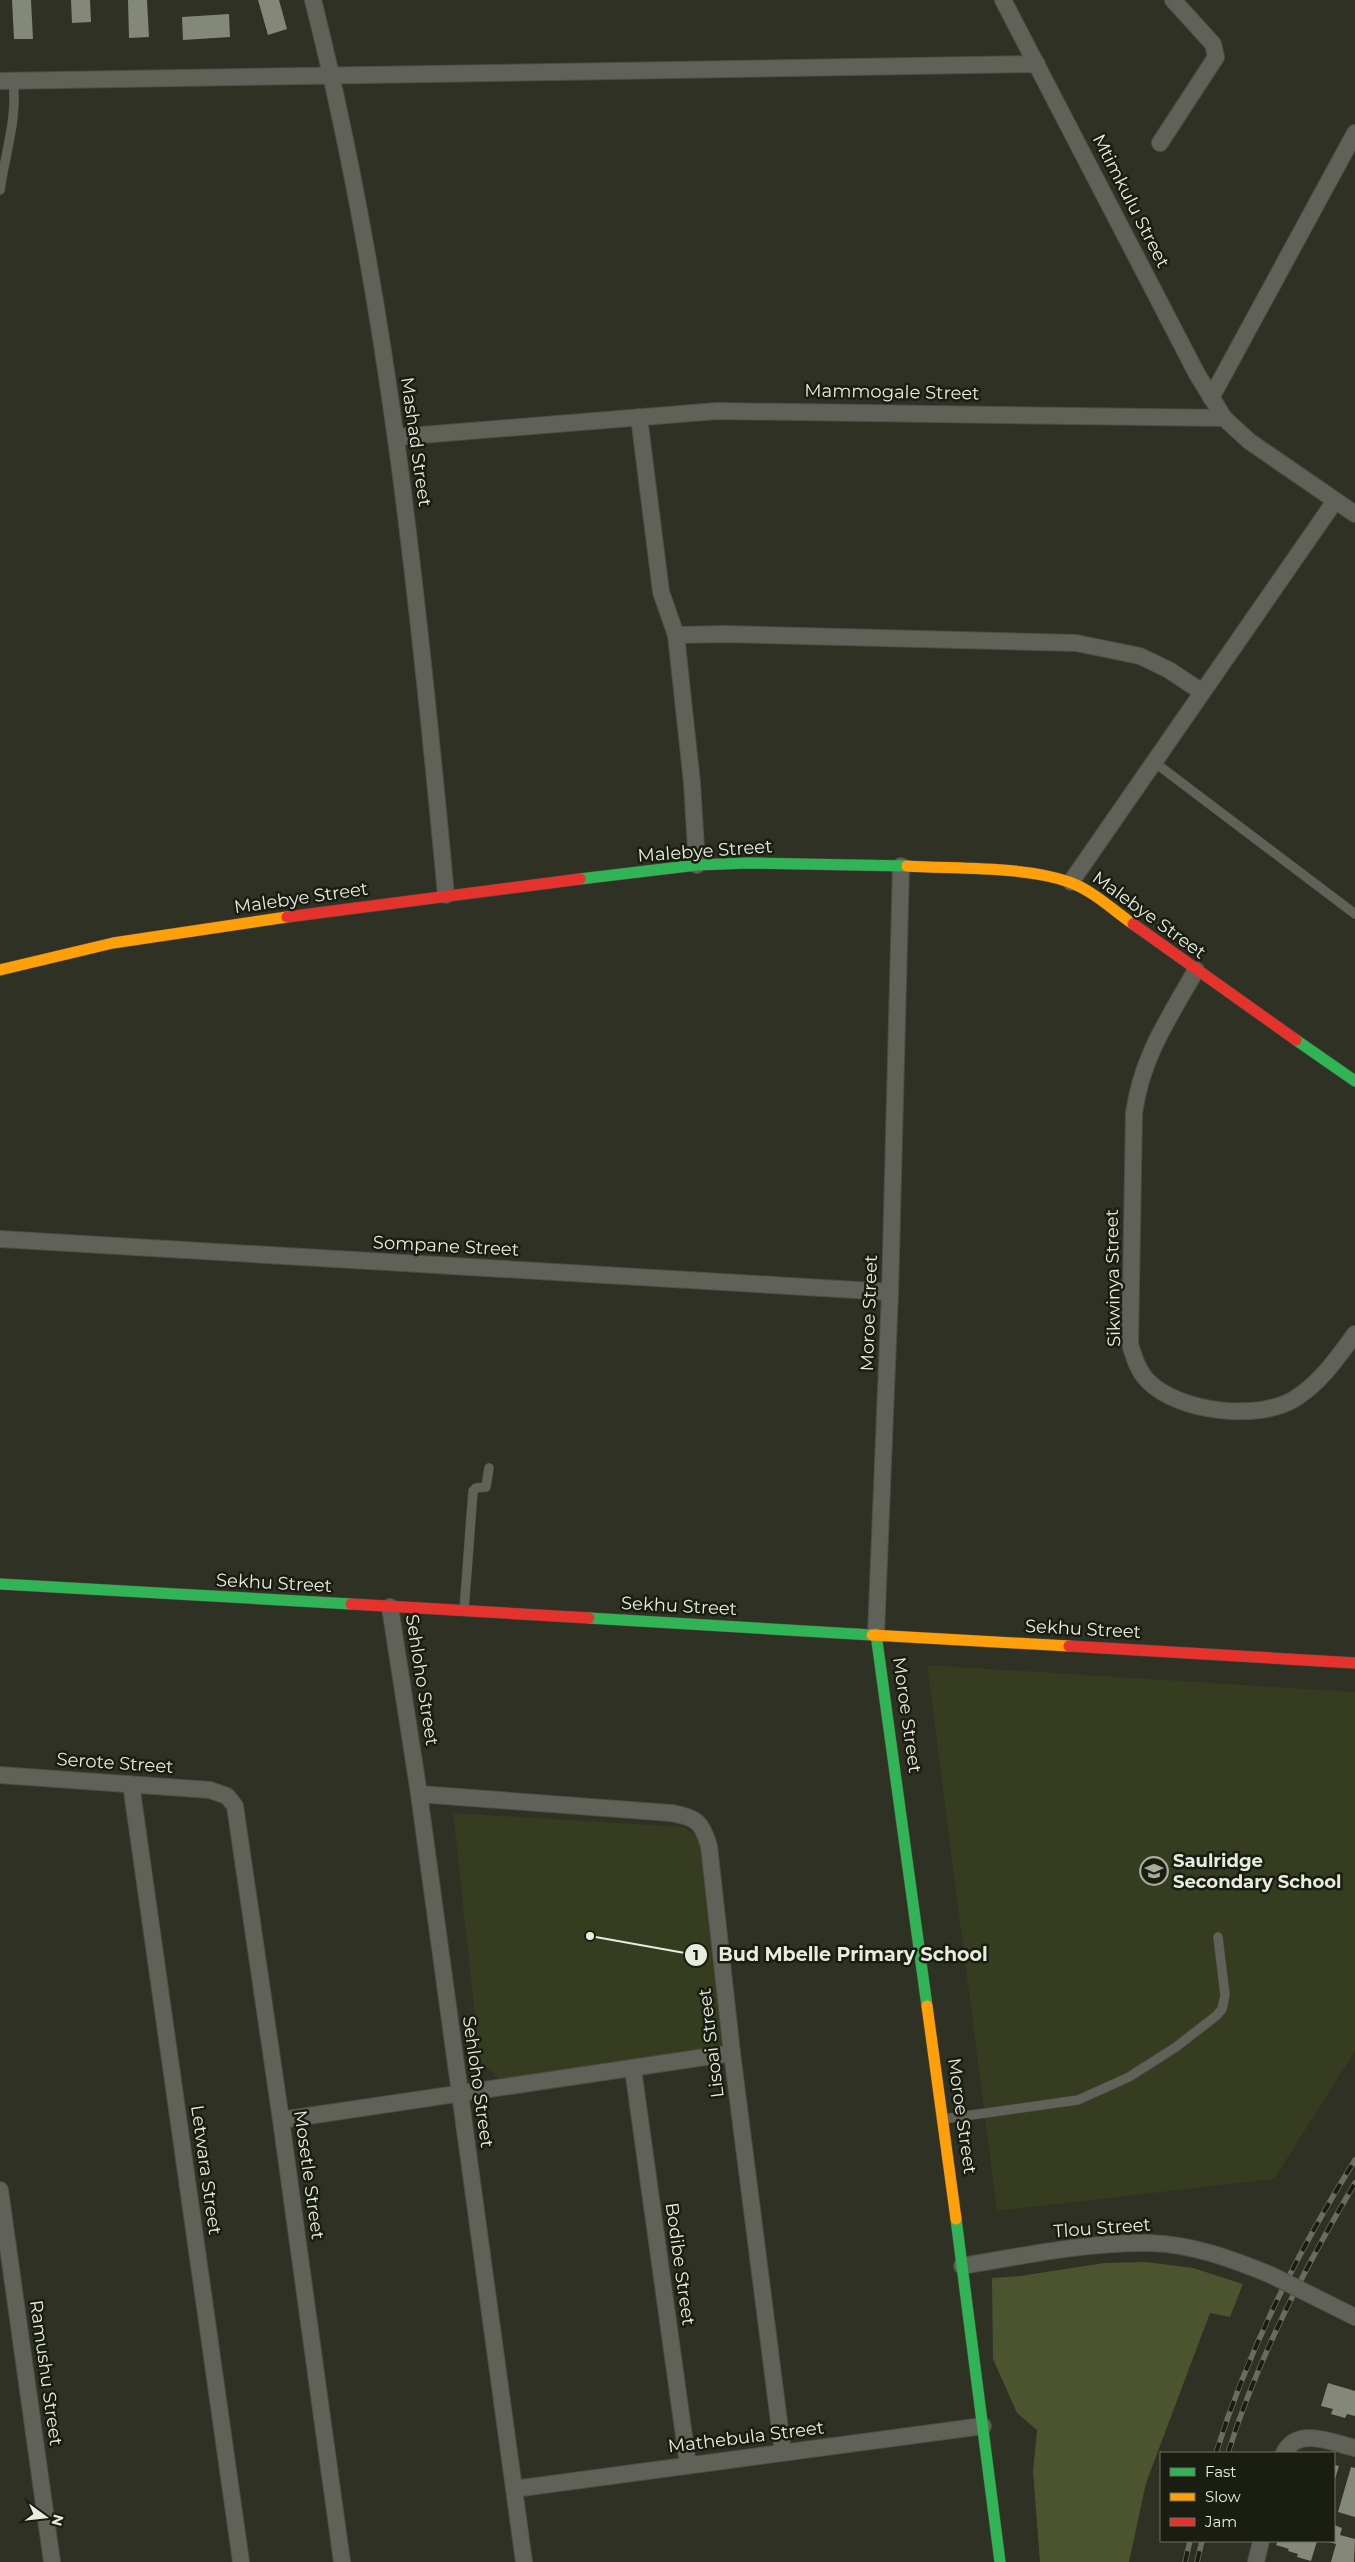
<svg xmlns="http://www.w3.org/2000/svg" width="1355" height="2562" font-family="Montserrat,sans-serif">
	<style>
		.built { fill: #363c1f }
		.green { fill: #4b542f }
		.building { fill: #848878 }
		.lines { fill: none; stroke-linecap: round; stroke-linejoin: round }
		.lane-casing { stroke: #4c4e43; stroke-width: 10 }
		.street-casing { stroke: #4c4e43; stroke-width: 18 }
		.fast-casing { stroke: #4c4e43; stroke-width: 12 }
		.slow-casing { stroke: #4c4e43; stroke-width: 12 }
		.jam-casing { stroke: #4c4e43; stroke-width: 12 }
		.lane { stroke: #606259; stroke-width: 9 }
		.street { stroke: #606259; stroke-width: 16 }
		.fast { stroke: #30b455; stroke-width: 11 }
		.slow { stroke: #ff9f0a; stroke-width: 11 }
		.jam { stroke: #e5322d; stroke-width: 11 }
		.rail-casing { stroke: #6a6c62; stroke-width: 5.5 }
		.rail { stroke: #1a1d12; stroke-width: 4; stroke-dasharray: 11; stroke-linecap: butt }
		.street-bridge-casing { stroke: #4c4e43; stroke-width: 18; stroke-linecap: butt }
		.street-bridge { stroke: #606259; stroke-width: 16 }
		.labels { text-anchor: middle; stroke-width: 5; stroke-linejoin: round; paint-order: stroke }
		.street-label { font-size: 18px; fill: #e8ecdd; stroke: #1a1d12 }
		.poi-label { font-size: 18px; font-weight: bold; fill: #e8ecdd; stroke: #1a1d12; text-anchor: start }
		.leader { fill: none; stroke: #e8ecdd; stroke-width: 2 }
		.callout-dot { fill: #e8ecdd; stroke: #1a1d12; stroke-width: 2 }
		.mark-label { font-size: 15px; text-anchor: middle; font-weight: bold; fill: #111 }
		.callout-label { font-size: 19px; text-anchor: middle; font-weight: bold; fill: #e8ecdd; stroke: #1a1d12; stroke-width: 5; stroke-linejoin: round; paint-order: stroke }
	</style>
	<rect width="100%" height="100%" fill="#2e3124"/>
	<path class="built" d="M927 1665 1355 1692V2051L1274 2179 997 2211Z
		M453 1813 684 1827 699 1839 728 2034 715 2051 501 2080 480 2061Z"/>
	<path class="green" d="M1146 2262 1193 2268 1243 2284 1230 2317 1210 2313 1146 2483 1129 2562H1040L1033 2471 1037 2430 1017 2413 993 2359 992 2278 1020 2276 1104 2263Z"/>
	<path class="building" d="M12 0H31L33 39H14Z
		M71 0H90L91 22 72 23Z
		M128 0H147L149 37 129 38Z
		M258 0H279L287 29 268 35Z
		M229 14 230 37 183 40 182 17Z
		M1328 2383 1355 2391V2416L1347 2414 1345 2418 1331 2414 1333 2409 1321 2406Z
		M1334 2465 1339 2466 1334 2482Z
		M1351 2467 1355 2468V2517L1338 2512Z
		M1334 2525 1342 2528 1340 2535 1355 2539 1354 2562H1331L1336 2544 1325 2541H1334Z
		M1278 2541H1317L1311 2561 1297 2557 1298 2554 1288 2551 1289 2549 1276 2545Z"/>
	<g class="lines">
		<defs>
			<path id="lane" d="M0 190C5 154 18 117 13 81
				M1154 762 1355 914
				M464 1611 473 1491 476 1488 486 1487 489 1468
				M943 2119 1078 2100 1129 2077 1176 2047 1216 2016 1222 2009 1225 1995 1218 1937"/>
			<path id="street" d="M313 0C387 293 418 595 446 895
				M1003 0 1197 374 1224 418 1249 441 1355 514
				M0 81 1037 64
				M1160 143 1216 57 1213 44 1173 0
				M1211 398 1355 133
				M639 417 661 592 676 635 692 783 697 865
				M397 437 717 411 1224 418
				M676 635 726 634 1076 643 1140 656 1169 670 1202 692
				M1071 882 1335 501
				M1196 970C1168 1020 1142 1056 1134 1113L1130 1344C1134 1357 1138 1371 1148 1381 1178 1412 1259 1422 1296 1398 1321 1382 1337 1358 1355 1334
				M0 1239 890 1292
				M390 1607 419 1794 524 2562
				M876 1634 890 1292 901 866
				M0 1775 210 1790 227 1796 235 1806 281 2120 342 2562
				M131 1784 241 2562
				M419 1794 671 1813C696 1817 702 1822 709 1846L732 2053 783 2453
				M633 2069 688 2465
				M281 2120 732 2053
				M0 2190 52 2562
				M962 2266C1023 2256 1087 2242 1149 2243 1192 2244 1232 2259 1271 2275
				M1321 2300 1355 2317
				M1284 2453C1298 2426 1333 2443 1355 2448
				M514 2489 983 2426
				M1256 2562 1261 2541"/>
			<path id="fast" d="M580 879 697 865 748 863 907 866
				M1296 1040 1355 1081
				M0 1584 351 1604
				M589 1618 872 1635
				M876 1634 927 2006
				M956 2219 1000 2562"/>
			<path id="slow" d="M907 866C954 869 1026 866 1069 882 1092 890 1113 910 1133 924
				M0 970 113 943 287 917
				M872 1635 1069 1646
				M927 2006 956 2219"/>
			<path id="jam" d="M287 917 580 879
				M1133 924 1296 1040
				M351 1604 589 1618
				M1069 1646 1355 1663"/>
		</defs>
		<use href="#lane" class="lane-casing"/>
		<use href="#street" class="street-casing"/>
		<use href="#fast" class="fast-casing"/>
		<use href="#slow" class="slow-casing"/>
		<use href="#jam" class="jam-casing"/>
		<use href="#lane" class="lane"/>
		<use href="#street" class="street"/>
		<use href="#fast" class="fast"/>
		<use href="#slow" class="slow"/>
		<use href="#jam" class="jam"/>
		<defs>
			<path id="rail" d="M1216 2453C1248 2351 1298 2251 1355 2160
				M1228 2453C1258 2358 1304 2269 1355 2183
				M1185 2562 1190 2541
				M1197 2562 1202 2541"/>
		</defs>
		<use href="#rail" class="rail-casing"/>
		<use href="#rail" class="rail"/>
		<defs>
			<path id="street-bridge" d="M1271 2275 1321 2300"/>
		</defs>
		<use href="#street-bridge" class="street-bridge-casing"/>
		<use href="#street-bridge" class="street-bridge"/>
	</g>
	<defs>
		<symbol id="school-ring" viewBox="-11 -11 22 22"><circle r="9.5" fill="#1a1d12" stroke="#a7ab9c" stroke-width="1.5"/><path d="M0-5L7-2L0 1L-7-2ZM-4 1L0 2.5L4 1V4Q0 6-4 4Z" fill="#a7ab9c"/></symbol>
	</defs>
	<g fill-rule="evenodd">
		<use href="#school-ring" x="1138" y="1855" width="32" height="32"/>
	</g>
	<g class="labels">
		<g class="street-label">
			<text transform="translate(1131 201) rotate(63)" y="6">Mtimkulu Street</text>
			<text transform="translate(892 392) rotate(1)" y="6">Mammogale Street</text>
			<text transform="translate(416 442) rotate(82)" y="6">Mashad Street</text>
			<text transform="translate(705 851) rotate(-4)" y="6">Malebye Street</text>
			<text transform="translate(301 898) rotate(-8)" y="6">Malebye Street</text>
			<text transform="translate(1149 915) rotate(36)" y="6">Malebye Street</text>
			<text transform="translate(446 1246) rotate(3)" y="6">Sompane Street</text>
			<text transform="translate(1113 1278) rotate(-91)" y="6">Sikwinya Street</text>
			<text transform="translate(869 1313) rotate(-88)" y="6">Moroe Street</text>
			<text transform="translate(274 1583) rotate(3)" y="6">Sekhu Street</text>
			<text transform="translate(679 1606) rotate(3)" y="6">Sekhu Street</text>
			<text transform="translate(1083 1629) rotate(3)" y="6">Sekhu Street</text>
			<text transform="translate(422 1680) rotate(81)" y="6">Sehloho Street</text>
			<text transform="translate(907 1715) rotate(82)" y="6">Moroe Street</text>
			<text transform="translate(115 1763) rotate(4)" y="6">Serote Street</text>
			<text transform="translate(711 2043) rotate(-97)" y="6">Lisoai Street</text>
			<text transform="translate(478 2082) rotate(82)" y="6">Sehloho Street</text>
			<text transform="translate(962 2116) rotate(82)" y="6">Moroe Street</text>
			<text transform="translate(206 2170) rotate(82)" y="6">Letwara Street</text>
			<text transform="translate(309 2175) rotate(82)" y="6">Mosetle Street</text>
			<text transform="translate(1102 2228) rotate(-4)" y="6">Tlou Street</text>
			<text transform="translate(680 2264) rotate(82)" y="6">Bodibe Street</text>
			<text transform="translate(46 2373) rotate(82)" y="6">Ramushu Street</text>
			<text transform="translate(746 2437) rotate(-7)" y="6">Mathebula Street</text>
		</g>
		<g class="poi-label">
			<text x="1173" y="1867">Saulridge<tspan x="1173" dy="21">Secondary School</tspan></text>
		</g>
	</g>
	<path class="leader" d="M590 1936L696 1955"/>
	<g class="callout-dot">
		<circle cx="590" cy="1936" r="5"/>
		<circle cx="696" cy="1955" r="12"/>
	</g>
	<g class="mark-label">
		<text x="696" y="1960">1</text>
	</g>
	<g class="callout-label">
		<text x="853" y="1961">Bud Mbelle Primary School</text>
	</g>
	<rect x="1160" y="2452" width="175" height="90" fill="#1a1d12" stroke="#6c7063"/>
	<rect x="1170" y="2468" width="25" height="8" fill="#30b455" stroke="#6c7063"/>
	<text x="1205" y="2477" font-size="15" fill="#e8ecdd">Fast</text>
	<rect x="1170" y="2493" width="25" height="8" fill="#ff9f0a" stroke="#6c7063"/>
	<text x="1205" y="2502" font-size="15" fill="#e8ecdd">Slow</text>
	<rect x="1170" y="2518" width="25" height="8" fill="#e5322d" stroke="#6c7063"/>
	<text x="1205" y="2527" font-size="15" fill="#e8ecdd">Jam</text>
	<g transform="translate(45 2517) rotate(105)" stroke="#1a1d12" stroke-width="4" paint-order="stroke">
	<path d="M0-4L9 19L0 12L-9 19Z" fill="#e8ecdd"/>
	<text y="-8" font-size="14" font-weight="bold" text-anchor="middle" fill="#e8ecdd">N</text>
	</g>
</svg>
